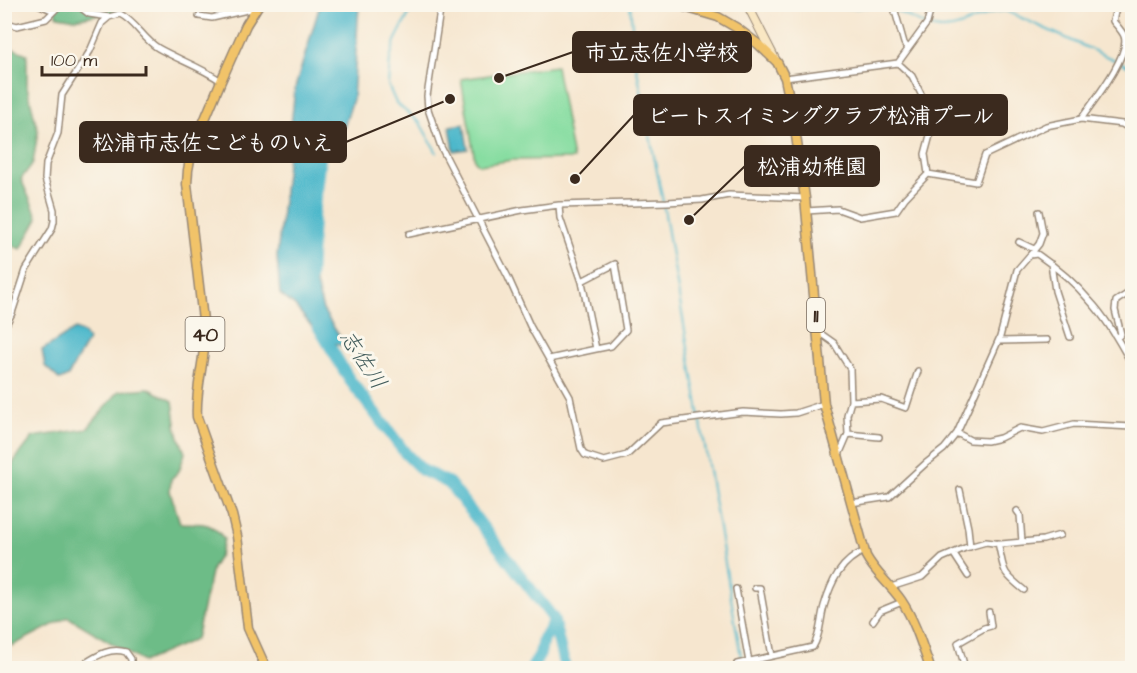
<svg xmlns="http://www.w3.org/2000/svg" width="1137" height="673" font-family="'Architects Daughter','Klee One',sans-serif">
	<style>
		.green { fill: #87dda1; stroke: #618460; stroke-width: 1.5 }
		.forest { fill: #6dbc87; stroke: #547352; stroke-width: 1.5 }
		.water { fill: #4eb8cb; stroke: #447174; stroke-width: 1.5 }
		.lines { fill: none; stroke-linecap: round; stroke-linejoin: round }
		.stream { stroke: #4eb8cb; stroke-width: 2 }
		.river { stroke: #4eb8cb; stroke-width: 12 }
		.street-casing { stroke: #988876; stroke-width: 8 }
		.secondary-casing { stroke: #988876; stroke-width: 10 }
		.primary-casing { stroke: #988876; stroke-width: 11 }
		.street { stroke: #fff; stroke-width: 5 }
		.secondary { stroke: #f9e7c3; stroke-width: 8 }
		.primary { stroke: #f1c369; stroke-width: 8 }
		.labels { text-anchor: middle; stroke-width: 6; stroke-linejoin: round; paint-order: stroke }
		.shield { fill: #fbf7ec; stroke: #75685c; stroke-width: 1.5 }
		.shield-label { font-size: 20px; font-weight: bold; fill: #3b2a1e }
		.water-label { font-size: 22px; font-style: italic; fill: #425c5b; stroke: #fbf7ec }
		.leader { fill: none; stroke: #3b2a1e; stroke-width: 2 }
		.callout-dot { fill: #3b2a1e; stroke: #fbf7ec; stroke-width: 2 }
		.callout { fill: #3b2a1e; stroke: #3b2a1e; stroke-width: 2 }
		.callout-label { font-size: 22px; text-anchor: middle; font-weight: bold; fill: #fff }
	</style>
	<rect width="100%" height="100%" fill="#fbf7ec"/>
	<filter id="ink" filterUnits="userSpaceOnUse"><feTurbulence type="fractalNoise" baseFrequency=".0167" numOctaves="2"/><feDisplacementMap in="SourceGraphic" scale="12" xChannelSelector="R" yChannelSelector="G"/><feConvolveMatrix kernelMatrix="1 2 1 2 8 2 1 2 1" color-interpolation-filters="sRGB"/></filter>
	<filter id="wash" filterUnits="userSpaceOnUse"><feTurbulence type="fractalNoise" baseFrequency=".008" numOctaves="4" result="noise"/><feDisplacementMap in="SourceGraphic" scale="24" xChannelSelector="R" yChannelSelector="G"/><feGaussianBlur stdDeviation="1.35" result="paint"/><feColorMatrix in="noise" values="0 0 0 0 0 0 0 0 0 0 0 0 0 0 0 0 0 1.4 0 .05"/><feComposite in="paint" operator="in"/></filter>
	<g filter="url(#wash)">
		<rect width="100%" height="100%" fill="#f6e6cf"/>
		<path class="green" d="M556 66 573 159 513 160 480 165 475 161 461 79Z"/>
		<path class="forest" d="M52 5H137V7L75 19 58 16Z
			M4 45 27 54V87L38 131 33 163 21 179 38 218 21 249 5 243Z
			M148 388 173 401 177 431 185 453 179 471 171 479 170 491 180 523C202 524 210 520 224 539L220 555 212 568 196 639 143 662 68 617 12 646 5 629V489L14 461 33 437 87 429 119 391Z"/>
		<path class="water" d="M320 5H359L353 99 344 127 332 137 314 164 310 199 308 256 323 310 346 347 323 340 295 306 280 294 277 257 295 88Z
			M464 124 468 149 454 151 450 126Z
			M75 329 84 333 88 340 68 376 60 380 45 366 42 350Z"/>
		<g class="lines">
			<path class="stream" d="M414 4 395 41 390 59 388 85 396 103 420 123 437 153
				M630 4 635 60 662 197 743 668
				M827 4C844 14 867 3 887 7 906 12 923 29 943 29 966 29 984 10 1006 11L1130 67 1132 73"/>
			<path class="river" d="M310 280 313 216 322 139
				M318 326 349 379 406 454 422 470 449 483 553 618 565 668
				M532 668 540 654 543 638 549 632 553 619"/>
		</g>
	</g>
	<g filter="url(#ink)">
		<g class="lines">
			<defs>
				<path id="street" d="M38 4 54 11
					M76 4 89 14 109 17
					M441 4 427 96 428 109 441 147 508 277 530 326 570 397 581 449 585 455 604 461 627 455 661 423 743 412 781 414 796 413 824 404
					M893 4 904 43 908 49
					M199 16 212 18 256 8
					M4 22 17 26 46 19 61 4
					M898 63 927 23 932 4
					M785 78 898 63 912 76 922 96 937 109 925 154 928 174 905 198 896 211 860 217 838 209 806 211
					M1081 119 1122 124 1127 127 1129 131
					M928 174 976 182 985 155 1046 126 1081 119C1092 103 1131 55 1124 36 1122 31 1116 25 1113 21L1117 4
					M409 234 522 210 559 205 667 202 702 200 729 195 805 198
					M1019 242 1034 249
					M1030 255 1039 244 1043 233 1039 212
					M1051 264 1055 291 1070 337
					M582 281 615 264 626 330 611 346 596 349
					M4 328 12 313 26 270 52 229 54 221V210L45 179 46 164 58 133 62 95 90 51 102 23 109 17 120 14C136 22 143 39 158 48 179 60 201 67 221 81
					M817 331 834 343 850 369 851 401 847 415 848 434 839 455
					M1117 338 1121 334 1115 310 1116 301 1127 294 1132 295
					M999 341 1047 340
					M549 359 596 349 582 282 560 218 559 205
					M851 401 881 399 906 408 918 371
					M957 433 970 440 987 441 1000 438 1020 428 1043 432 1074 424 1132 427
					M848 434 879 437
					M960 490 968 528 970 547
					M851 503 889 497 925 464 944 449 957 433 1000 337 1017 270 1030 255 1037 254C1056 267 1075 283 1090 301 1107 319 1119 342 1132 364
					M1017 511 1020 515 1022 542
					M998 543C1005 571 999 570 1024 590
					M953 553 968 576
					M891 587 922 577 942 558 965 548 986 542 1001 544 1043 540 1060 535
					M755 588H760L772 656
					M736 589 749 662
					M873 621 880 611 902 602
					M737 664 813 647C821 634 820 620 824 606 831 582 841 560 865 551
					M77 668C93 659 107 646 126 652L131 659V668
					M965 668 958 643 984 628 991 626 989 612
					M1024 668 1032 664"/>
				<path id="secondary" d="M747 4 775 59"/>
				<path id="primary" d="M259 4 246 25 221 81 192 150 188 170 187 184 205 337C204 364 195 391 197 417L232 515 237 536 248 628 266 668
					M674 4 718 17 737 28 758 44 777 62 785 78 794 122 805 198 824 404 866 556C875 573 890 584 901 600 915 621 922 645 930 668"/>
			</defs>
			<use href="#street" class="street-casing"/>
			<use href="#secondary" class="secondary-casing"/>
			<use href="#primary" class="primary-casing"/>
			<use href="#street" class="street"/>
			<use href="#secondary" class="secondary"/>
			<use href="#primary" class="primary"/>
		</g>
	</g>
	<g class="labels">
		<g class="shield">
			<rect x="807" y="298" width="18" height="34" rx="4.5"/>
			<rect x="185.5" y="317" width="39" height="34" rx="4.5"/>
		</g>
		<g class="shield-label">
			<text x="816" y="322">11</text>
			<text x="205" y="341">40</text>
		</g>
		<g class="water-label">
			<text transform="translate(364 359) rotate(57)" y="8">志佐川</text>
		</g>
	</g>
	<path class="leader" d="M499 78L573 52M575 179L634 115M450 99L346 142M689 220L745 166"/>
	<g class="callout-dot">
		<circle cx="499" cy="78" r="6"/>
		<circle cx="575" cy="179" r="6"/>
		<circle cx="450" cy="99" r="6"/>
		<circle cx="689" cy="220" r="6"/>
	</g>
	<g class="callout">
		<rect x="573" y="32" width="178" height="40" rx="6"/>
		<rect x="634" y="95" width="373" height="40" rx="6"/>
		<rect x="80" y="122" width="266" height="40" rx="6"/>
		<rect x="745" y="146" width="134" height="40" rx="6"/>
	</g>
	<g class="callout-label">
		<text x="662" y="60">市立志佐小学校</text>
		<text x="821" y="123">ビートスイミングクラブ松浦プール</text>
		<text x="213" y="150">松浦市志佐こどものいえ</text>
		<text x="812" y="174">松浦幼稚園</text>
	</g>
	<rect width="1137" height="673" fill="none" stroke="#fbf7ec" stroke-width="24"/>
	<path d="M42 66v9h104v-9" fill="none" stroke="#3b2a1e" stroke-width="3"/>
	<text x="51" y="66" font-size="18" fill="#3b2a1e" stroke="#fbf7ec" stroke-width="4.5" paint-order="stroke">100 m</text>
</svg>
